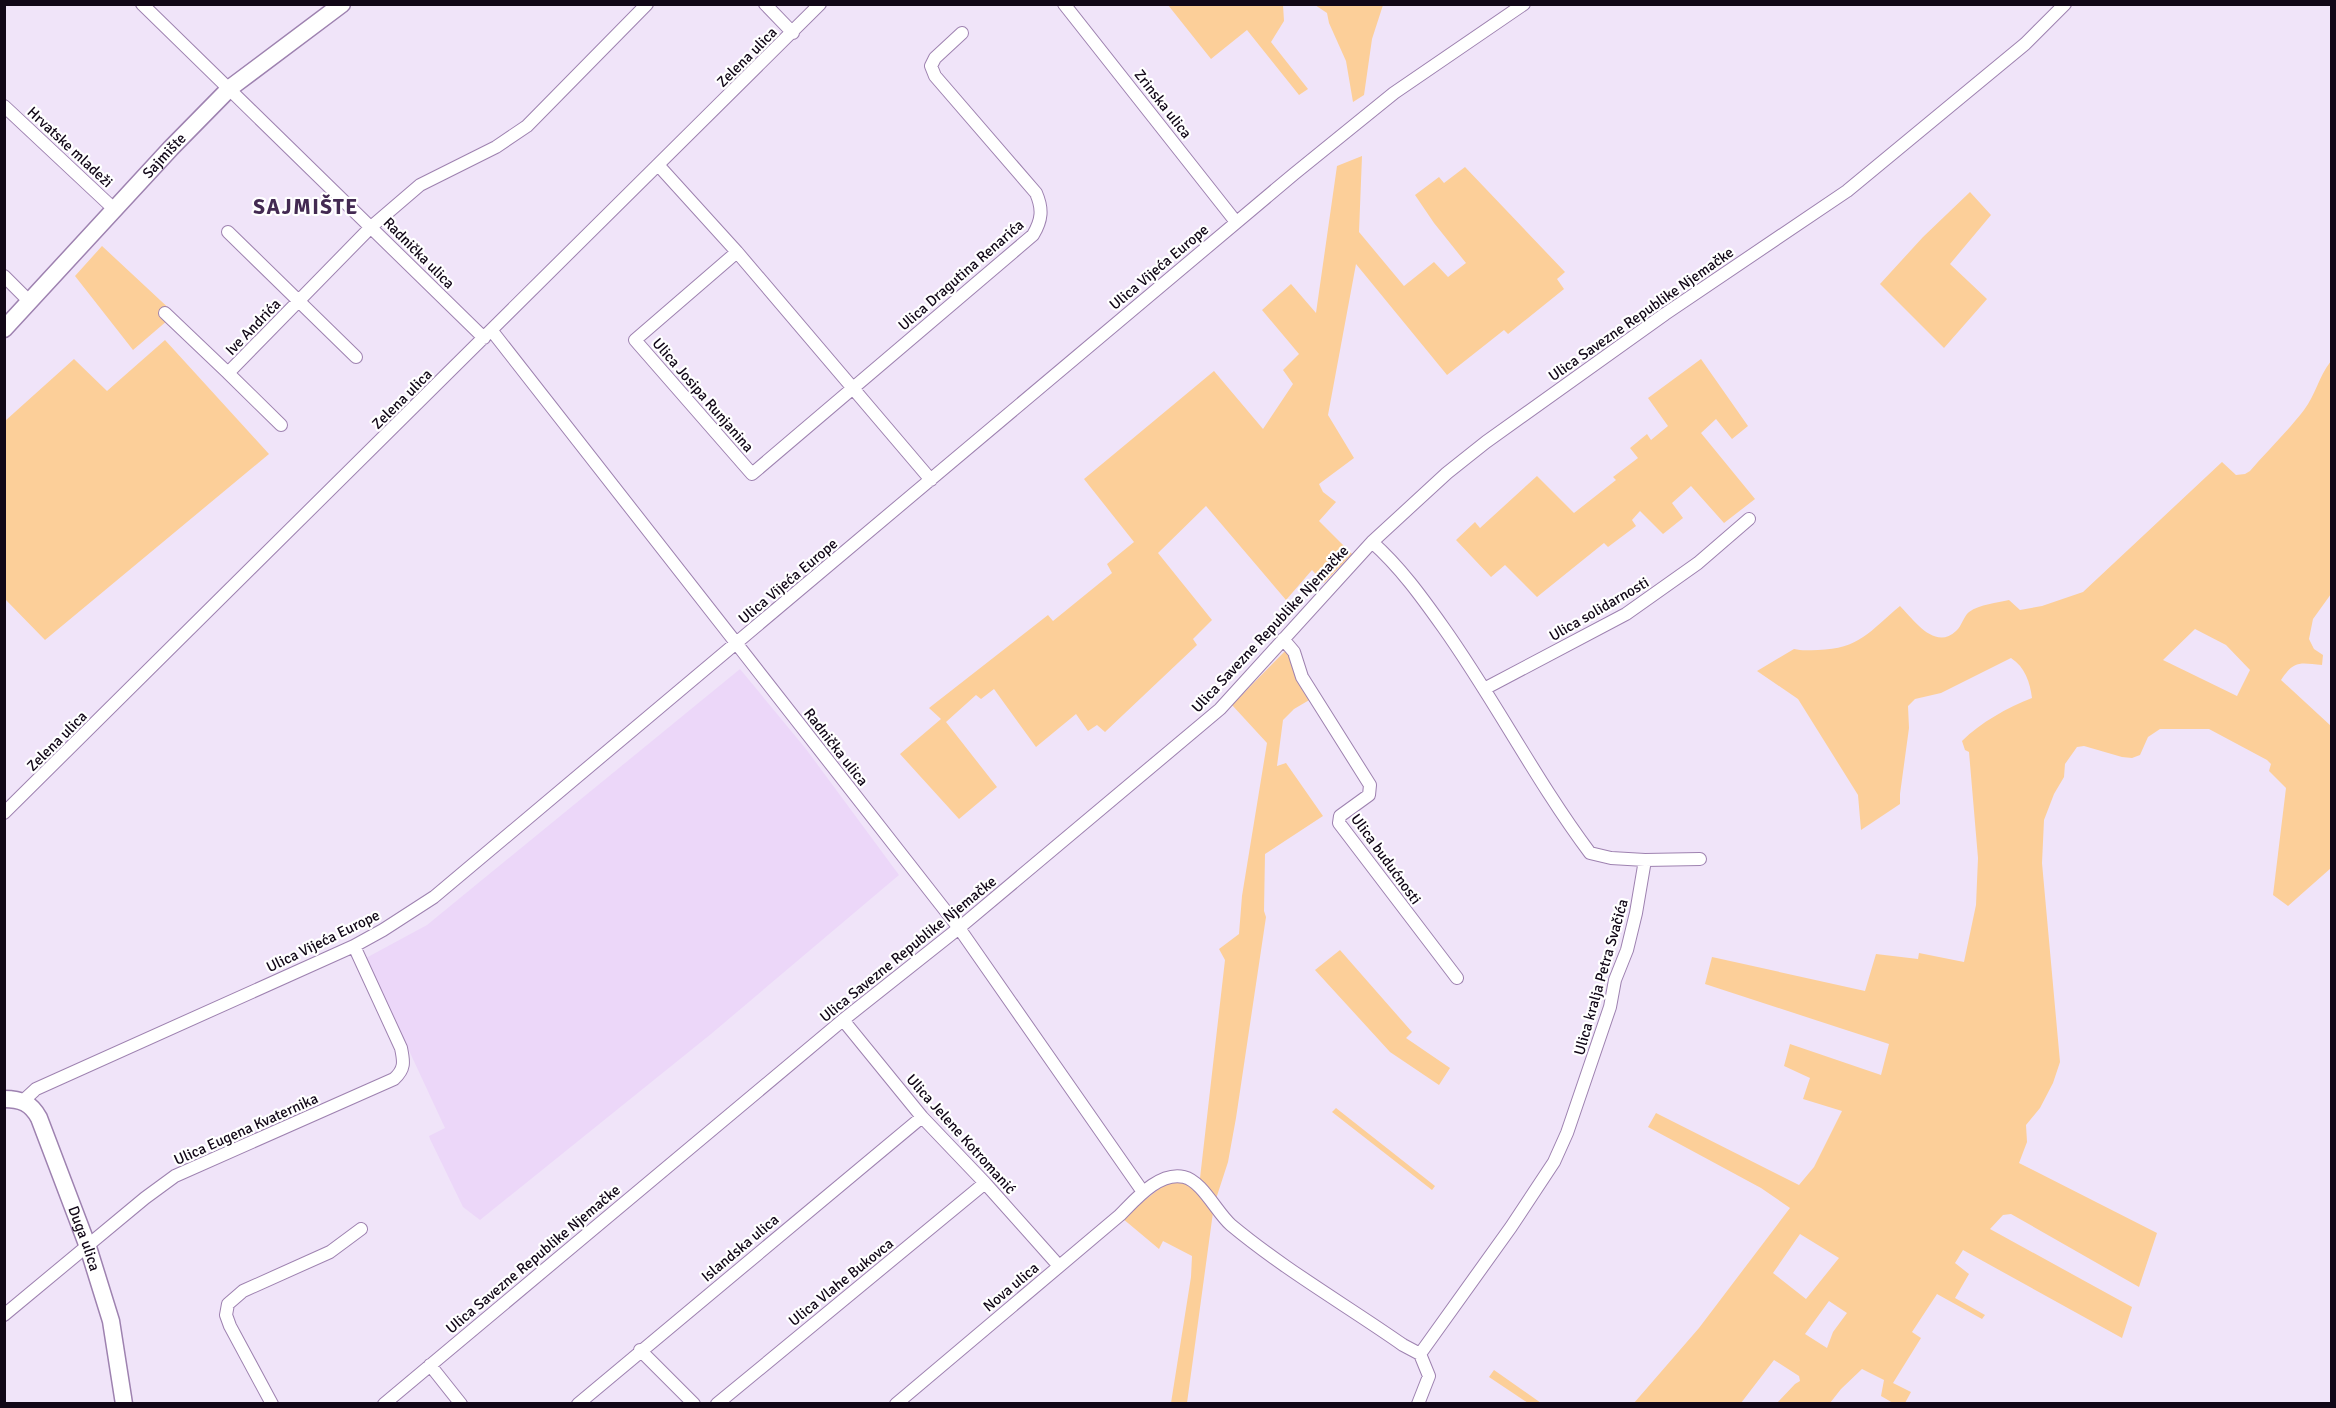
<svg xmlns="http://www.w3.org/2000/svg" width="2336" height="1408" font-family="Signika,sans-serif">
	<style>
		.built { fill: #ecd7f9 }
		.green { fill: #fccf99; fill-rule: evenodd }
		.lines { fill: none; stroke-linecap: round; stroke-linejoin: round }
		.minor-casing { stroke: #9e82b0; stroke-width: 14 }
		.major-casing { stroke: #9e82b0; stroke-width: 19 }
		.minor { stroke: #fff; stroke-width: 12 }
		.major { stroke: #fff; stroke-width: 16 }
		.labels { text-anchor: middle; stroke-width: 4.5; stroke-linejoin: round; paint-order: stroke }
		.street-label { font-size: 15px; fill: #110717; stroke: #fff }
		.district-label { font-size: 21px; font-weight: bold; letter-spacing: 1.5px; fill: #432a52; stroke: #fff }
	</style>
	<rect width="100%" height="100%" fill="#f0e4f9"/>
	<path class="built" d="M740 669 806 749 899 875 711 1034 480 1220 463 1207 430 1139 429 1136 445 1128 366 958 427 925Z"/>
	<path class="green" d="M1168 5H1283L1284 21 1271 42 1308 89 1299 95 1247 30 1211 59Z
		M1315 5H1383L1372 39 1364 95 1353 102 1346 61 1329 23 1327 13Z
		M1362 156 1359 232 1404 286 1434 262 1448 277 1466 263 1434 223 1415 195 1439 177 1444 183 1465 167 1565 272 1557 279 1564 289 1508 334 1504 330 1447 375 1356 264 1328 415 1354 458 1319 484 1323 492 1336 502 1319 521 1352 554 1324 583 1312 570 1286 600 1206 506 1158 553 1212 620 1193 639 1197 645 1105 732 1097 725 1088 731 1076 714 1036 747 994 689 981 699 976 695 946 722 997 787 959 819 900 754 941 719 929 708 1048 615 1053 621 1112 573 1107 564 1134 542 1084 479 1214 371 1263 429 1293 384 1283 370 1299 354 1262 310 1291 284 1316 313 1337 166Z
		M1970 192 1991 215 1950 264 1987 299 1944 348 1880 284 1923 237Z
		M102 246 175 314 133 350 75 276Z
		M165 340 269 454 45 640 5 599V421L74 359 107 391Z
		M1701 359 1748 426 1732 439 1716 419 1701 433 1755 499 1724 523 1691 486 1672 503 1683 518 1663 534 1640 511 1632 520 1636 526 1608 547 1604 543 1537 597 1505 565 1491 577 1456 540 1475 522 1480 528 1537 476 1574 513 1616 480 1613 477 1638 458 1630 448 1647 434 1651 440 1668 426 1648 398Z
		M2331 361V594L2313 619 2309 639 2314 649 2323 655 2322 665C2300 663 2294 660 2281 680L2331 726V868L2288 906 2273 895 2286 788 2269 771 2271 764 2267 760 2209 729H2160L2148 737 2140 755 2132 758 2122 757 2084 746 2077 747 2065 764 2064 777 2054 794 2044 820 2042 863 2060 1062 2053 1083 2040 1108 2026 1125 2027 1142 2019 1163 2157 1233 2139 1287 2011 1214 2003 1215 1990 1229 2132 1307 2122 1338 1963 1250 1955 1263 1969 1274 1955 1298 1985 1315 1982 1319 1937 1294 1912 1332 1921 1338 1893 1383 1911 1392 1905 1403H1893L1881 1396 1884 1380 1862 1369 1841 1389 1830 1403H1777L1795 1384 1800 1381 1799 1376 1774 1360 1741 1403H1634L1699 1328 1790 1208 1761 1188 1648 1127 1656 1113 1799 1185 1814 1167 1842 1111 1803 1099 1810 1078 1784 1066 1790 1044 1881 1075 1889 1044 1705 984 1712 957 1865 991 1876 954 1918 959 1919 953 1964 962 1976 905 1978 858 1969 752 1965 750 1962 741C1980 723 2008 707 2032 698 2030 682 2025 667 2011 658L1941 693 1915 699 1908 706 1909 728 1900 794V804L1861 830 1858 795 1798 699 1757 671 1794 649C1802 651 1809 650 1818 650 1859 649 1870 631 1900 606 1914 620 1935 651 1956 631 1962 626 1963 617 1969 612 1980 604 1997 603 2009 600L2020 610 2042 606 2083 592 2222 462 2236 475 2245 474 2250 471C2268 450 2288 431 2304 410 2316 394 2318 378 2331 361ZM2195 629 2226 645 2250 670 2237 696 2163 660ZM1800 1234 1839 1258 1806 1299 1773 1273ZM1829 1301 1847 1313 1833 1332 1827 1348 1805 1334Z
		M1285 651 1289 652 1311 699 1294 709 1283 720 1277 766 1286 763 1323 816 1265 854 1264 911 1266 917 1236 1118 1228 1162 1214 1205 1187 1403H1171L1191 1277 1192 1256 1163 1241 1159 1249 1122 1218 1164 1185 1176 1181 1199 1187 1225 960 1219 949 1239 934 1242 896 1267 743 1232 705Z
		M1340 950 1412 1032 1406 1038 1450 1068 1439 1085 1390 1052 1315 970Z
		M1336 1108 1435 1186 1432 1190 1332 1112Z
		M1494 1370 1541 1403H1528L1489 1377Z"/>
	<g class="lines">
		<defs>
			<path id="minor" d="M142 4 484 338
				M765 4 793 33
				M1064 4 1236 222
				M4 106 114 209
				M659 166 737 252 931 480
				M228 232 356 357
				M737 252 635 340 752 474 1033 235C1042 220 1043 209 1036 193L935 76 931 66 935 58 962 33
				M4 276 30 302
				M165 313 228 373 371 227 420 185 496 147 527 126 647 4
				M492 331 959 928 1143 1192
				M228 373 281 425
				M1283 639 1294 652 1302 677 1370 785 1369 795 1340 816 1339 823 1457 978
				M1484 689 1626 614 1698 563 1749 519
				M4 813 820 4
				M1645 860 1700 859
				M843 1020 922 1117 985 1183 1059 1266
				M23 1101 36 1089 354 946 383 930 434 897 1294 174 1394 93 1524 4
				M4 1315 145 1198 175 1176 394 1079C405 1069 404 1062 401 1048L354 946
				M640 1350 694 1404
				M430 1365 461 1404
				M272 1404 230 1326 226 1315 228 1304 243 1291 330 1252 361 1229
				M384 1404 843 1020 959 928 1220 709 1372 542 1447 473 1486 442 1665 314 1847 191 2025 44 2065 4
				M578 1404 922 1117
				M717 1404 985 1183
				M896 1404 1120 1215C1135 1200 1159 1171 1184 1177 1202 1181 1217 1213 1231 1225 1285 1270 1346 1305 1403 1345L1420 1354 1511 1227 1554 1162 1567 1133 1610 1007 1615 980 1627 950 1636 913 1645 860 1611 858 1590 853C1536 781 1495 700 1443 627 1421 596 1400 567 1372 542
				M1418 1404 1429 1376 1420 1354"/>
			<g id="major">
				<path id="s1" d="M4 329 171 148 230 88 342 4"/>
				<path id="s2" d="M4 1099C21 1099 31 1103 39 1118L88 1247 111 1321 124 1404"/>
			</g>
		</defs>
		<use href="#minor" class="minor-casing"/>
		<use href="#major" class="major-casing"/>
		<use href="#minor" class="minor"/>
		<use href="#major" class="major"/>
	</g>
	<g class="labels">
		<g class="street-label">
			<text transform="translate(747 57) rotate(-45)" y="5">Zelena ulica</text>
			<text transform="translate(1163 104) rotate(52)" y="5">Zrinska ulica</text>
			<text transform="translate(70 147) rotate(43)" y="5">Hrvatske mladeži</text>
			<text dy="5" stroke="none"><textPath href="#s1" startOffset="236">Sajmište</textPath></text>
			<text transform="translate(419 253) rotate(45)" y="5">Radnička ulica</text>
			<text transform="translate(1159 267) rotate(-40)" y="5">Ulica Vijeća Europe</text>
			<text transform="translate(961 275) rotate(-41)" y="5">Ulica Dragutina Renarića</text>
			<text transform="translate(1641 314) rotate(-35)" y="5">Ulica Savezne Republike Njemačke</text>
			<text transform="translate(253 327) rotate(-46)" y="5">Ive Andrića</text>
			<text transform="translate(703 395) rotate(49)" y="5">Ulica Josipa Runjanina</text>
			<text transform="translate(402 399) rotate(-45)" y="5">Zelena ulica</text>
			<text transform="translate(788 581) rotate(-40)" y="5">Ulica Vijeća Europe</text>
			<text transform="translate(1599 609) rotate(-30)" y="5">Ulica solidarnosti</text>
			<text transform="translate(1270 629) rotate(-47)" y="5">Ulica Savezne Republike Njemačke</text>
			<text transform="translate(57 741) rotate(-45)" y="5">Zelena ulica</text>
			<text transform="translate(836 747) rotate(52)" y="5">Radnička ulica</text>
			<text transform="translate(1386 859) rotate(54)" y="5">Ulica budućnosti</text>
			<text transform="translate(323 941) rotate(-26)" y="5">Ulica Vijeća Europe</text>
			<text transform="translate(908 949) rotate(-39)" y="5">Ulica Savezne Republike Njemačke</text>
			<text transform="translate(1601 977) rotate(-74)" y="5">Ulica kralja Petra Svačića</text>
			<text transform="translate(246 1129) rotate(-24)" y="5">Ulica Eugena Kvaternika</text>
			<text transform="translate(961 1134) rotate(48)" y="5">Ulica Jelene Kotromanić</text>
			<text dy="5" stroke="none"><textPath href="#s2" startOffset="171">Duga ulica</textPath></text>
			<text transform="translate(740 1248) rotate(-40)" y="5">Islandska ulica</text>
			<text transform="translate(533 1259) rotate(-40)" y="5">Ulica Savezne Republike Njemačke</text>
			<text transform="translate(841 1282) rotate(-39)" y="5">Ulica Vlahe Bukovca</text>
			<text transform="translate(1011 1287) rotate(-40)" y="5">Nova ulica</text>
		</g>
		<g class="district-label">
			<text x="306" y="214">SAJMIŠTE</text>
		</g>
	</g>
	<rect width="2336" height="1408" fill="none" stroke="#110717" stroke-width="12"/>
</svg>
